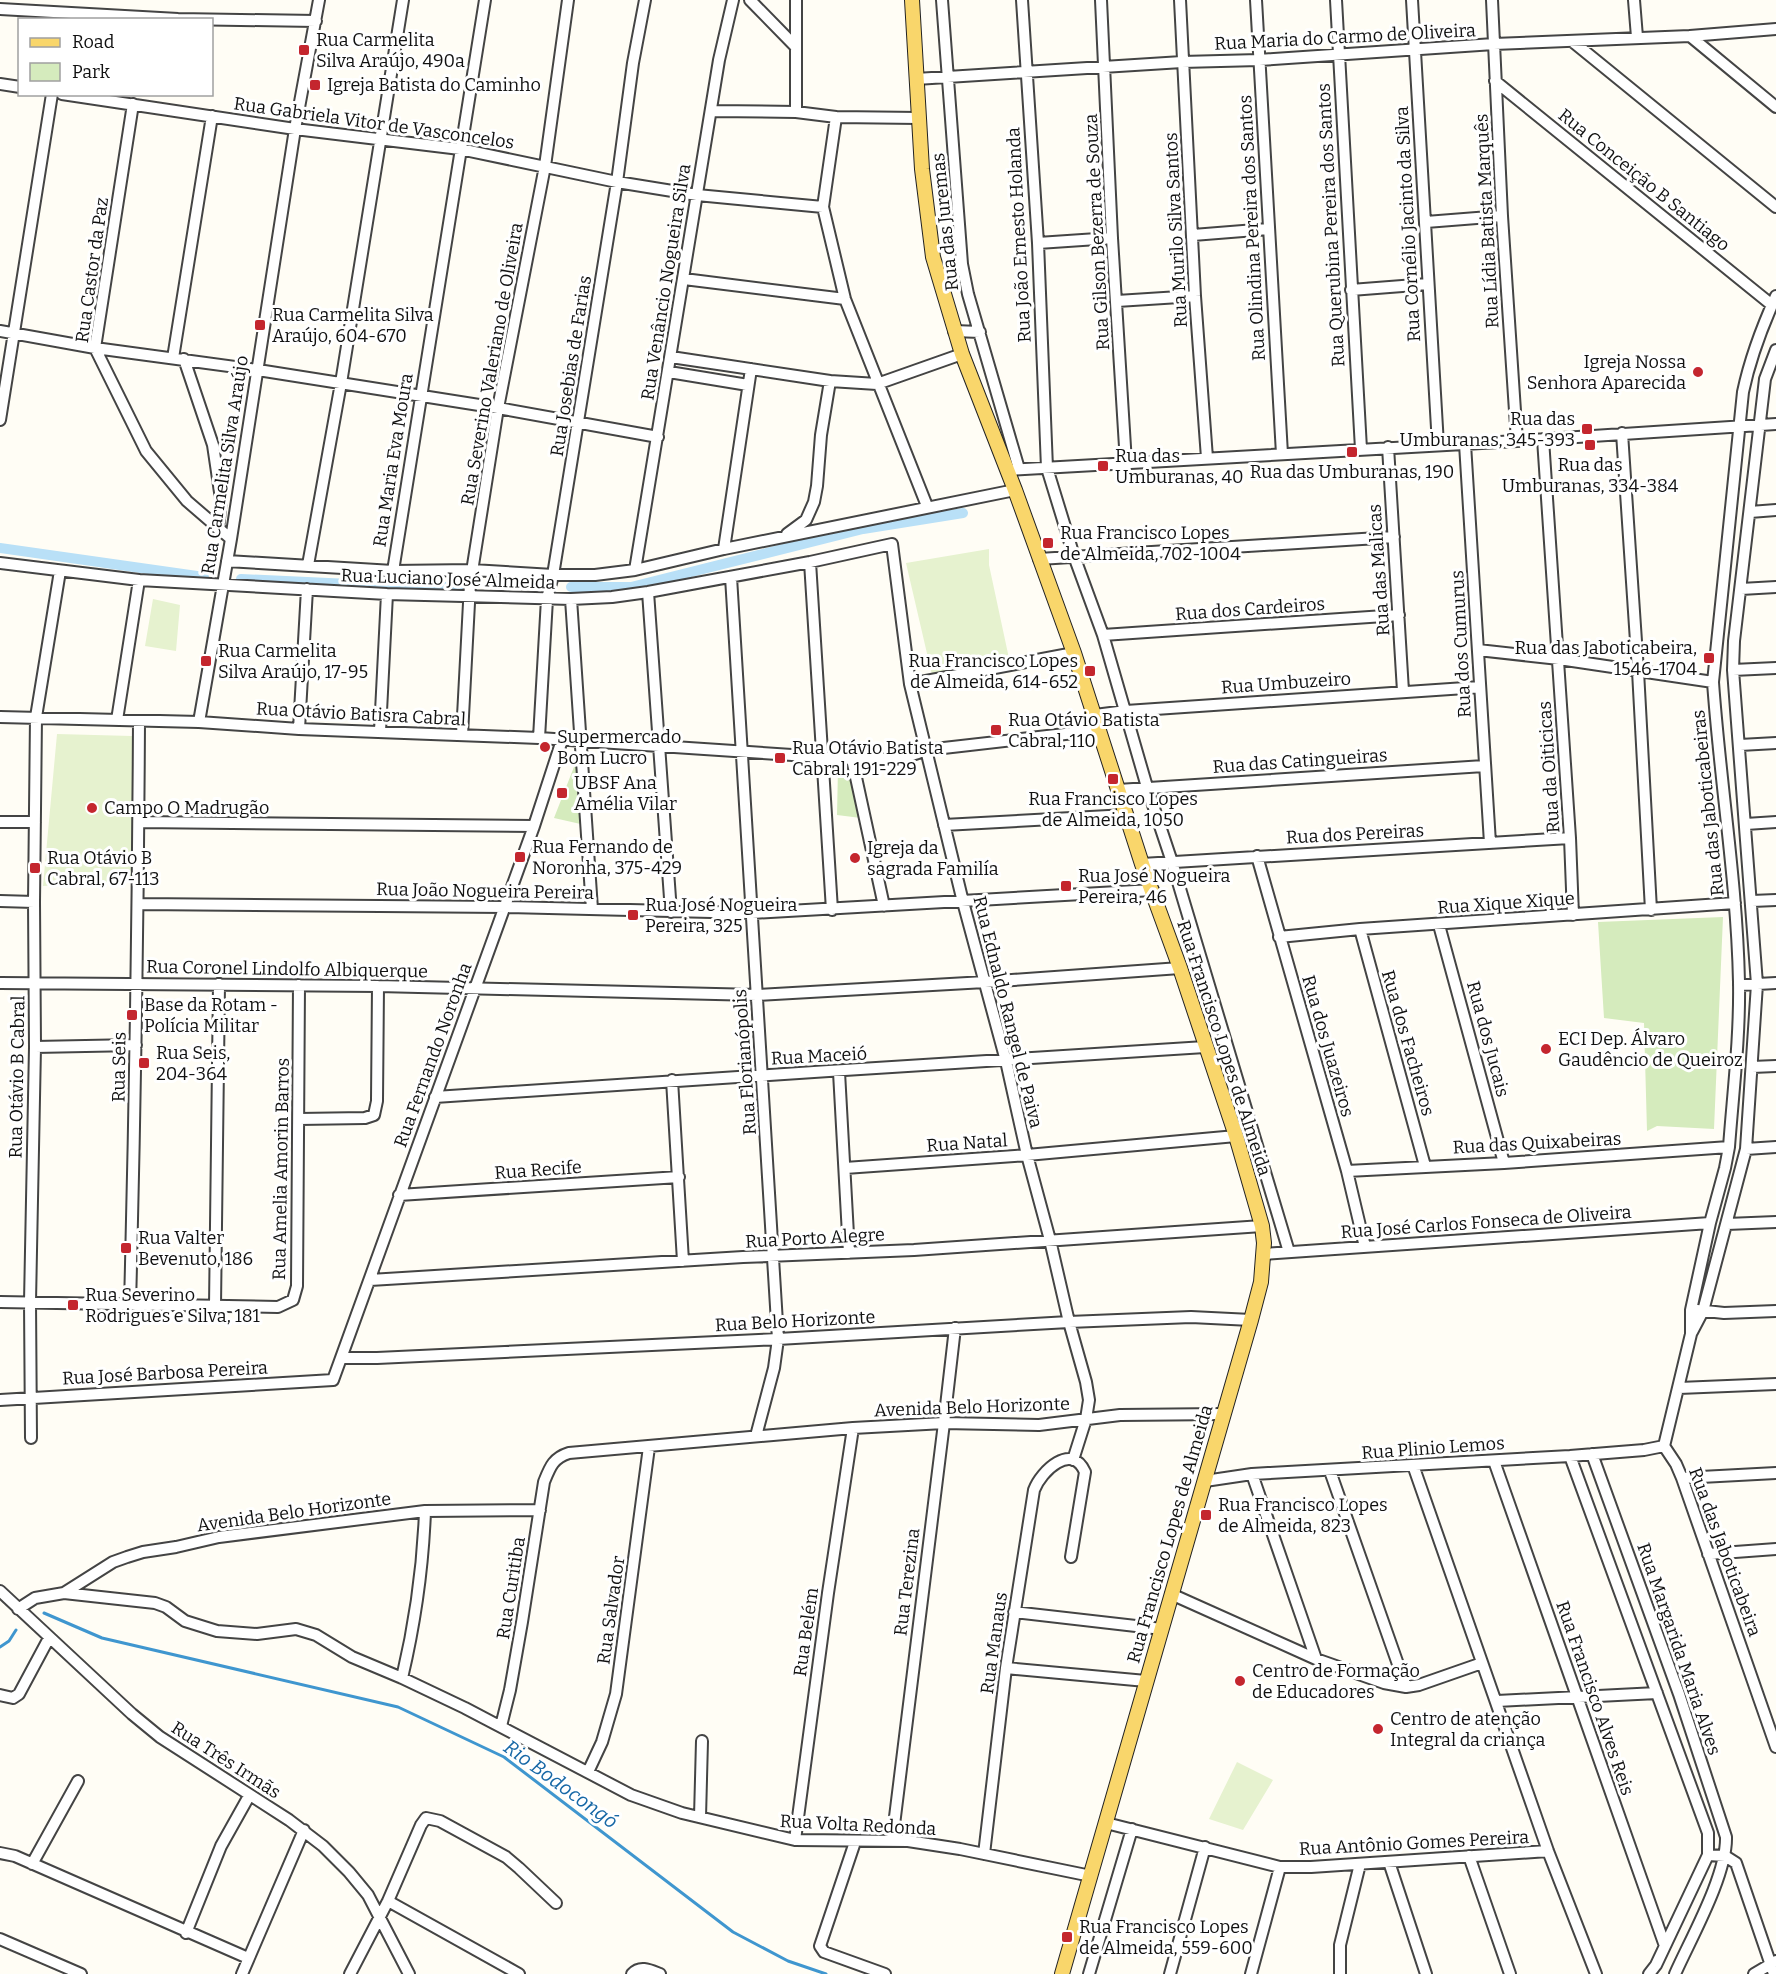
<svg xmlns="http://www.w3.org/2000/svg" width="1776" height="1974" font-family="Bitter,serif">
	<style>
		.green { fill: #d5ebbd }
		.pitch { fill: #e6f2cf }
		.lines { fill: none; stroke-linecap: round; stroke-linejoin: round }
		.stream { stroke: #3f96cf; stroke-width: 3 }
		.canal { stroke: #b9e0f7; stroke-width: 10 }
		.minor-casing { stroke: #444; stroke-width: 14 }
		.major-casing { stroke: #222; stroke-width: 16 }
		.minor { stroke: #fff; stroke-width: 10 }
		.major { stroke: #f9d66b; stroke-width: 14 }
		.poi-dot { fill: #c4262e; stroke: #fff; stroke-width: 2 }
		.labels { text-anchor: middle; stroke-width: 6; stroke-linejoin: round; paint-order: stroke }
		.street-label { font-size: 18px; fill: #111; stroke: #fff }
		.poi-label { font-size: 18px; fill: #111; stroke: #fff; text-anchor: start }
		.water-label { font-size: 20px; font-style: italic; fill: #1768a6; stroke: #fff }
	</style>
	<rect width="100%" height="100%" fill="#fffdf5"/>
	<path class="green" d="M581 749 585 825 554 818Z
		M838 768H852L861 818 837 815Z
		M1723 917 1714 1129 1657 1126 1647 1131 1644 1023 1604 1018 1598 922Z"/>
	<path class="pitch" d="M989 549V565L1010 663 932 675 906 563Z
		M153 599 180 605 176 651 145 646Z
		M57 734 132 736 133 881 43 886Z
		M1237 1762 1273 1780 1243 1830 1209 1819Z"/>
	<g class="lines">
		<path class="stream" d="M44 1613 102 1638 398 1707 504 1757 733 1932 788 1961 826 1974
			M0 1647 9 1641 16 1630"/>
		<path class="canal" d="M0 548 204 577
			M241 579 414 587H468
			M571 587H631L863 529 963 513"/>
		<defs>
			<path id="minor" d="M750 0 795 46
				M796 0V112
				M942 0 962 264 968 294 1019 469
				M1022 0 1038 243 1047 468 1074 556 1103 635 1147 787 1172 862 1289 1252
				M1101 0 1112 238 1126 463
				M1180 0 1195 296 1207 458
				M1256 0 1282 454
				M1336 0 1361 449
				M1412 0 1438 445
				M1492 0 1502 216 1517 441
				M1634 0 1637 37
				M0 9 178 19 316 21
				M1690 36 1776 107
				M1572 41 1776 207
				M916 79 1182 62 1259 60 1494 44 1690 36 1776 29
				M1495 81 1772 305
				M0 84 20 87
				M62 94 295 129 460 149 617 182 697 195 823 207
				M133 104 95 348 146 451 187 501 231 539
				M711 111 796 112 836 117 919 118
				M836 117 823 207 845 299 927 506
				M1426 222 1502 216
				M1193 235 1268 229
				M1038 243 1112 238
				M684 279 845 299
				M1351 290 1428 284
				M1117 301 1195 296
				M0 331 95 348 258 370 498 408 658 437
				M954 331 980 332
				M671 357 830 381 877 384 962 354
				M173 358 212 116
				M184 359 213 445 221 499 218 529
				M669 372 748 385
				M0 420 52 94
				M1622 433 1638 671 1651 910
				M1543 439 1570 838 1573 915
				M1465 444 1490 843
				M1388 447 1403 691
				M1007 470 1517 441 1776 424
				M1750 512 1776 510
				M787 534 806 520 814 502 817 486 821 435 830 381
				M724 549 751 369
				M1039 559 1394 537
				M227 561 393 571 472 570 553 575H595L635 570 724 549 1015 490
				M810 562 832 910
				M0 563 139 580 387 594 571 599 612 597 648 592 810 562 892 544 910 684 963 902 1006 1061 1027 1155 1050 1240 1069 1322 1086 1382 1089 1400 1086 1419 1073 1460
				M308 565 341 383 403 0
				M635 570 719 60 733 0
				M393 571 485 0
				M731 577 778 1339 774 1368 756 1436
				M1741 589 1776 587
				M648 592 671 912
				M571 599 592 909
				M1103 635 1399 615
				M1478 650 1559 659 1713 682
				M1733 670 1776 668
				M910 684 1074 653
				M1095 715 1126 711 1480 687
				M0 717 199 722 299 729 539 738 852 759C878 759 901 761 926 750L1100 730
				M117 720 139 580
				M199 722 231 539 295 129 319 0
				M299 729 307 589
				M380 731 387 594
				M462 735 470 584 498 408 545 166 568 0
				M539 738 547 599 553 575 617 182 633 63 645 0
				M1740 745 1776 743
				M852 759 884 906
				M1118 790 1484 766
				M0 822H35
				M139 822 534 826
				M1746 824 1776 822
				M944 825 1127 815
				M1257 856 1347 1171 1365 1247
				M1142 864 1570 838
				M0 901 34 902
				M1752 901 1776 900
				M138 904 505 907 752 913 1153 890
				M1439 925 1504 1163
				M1360 929 1425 1166
				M1279 937 1360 929 1735 903
				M0 983 378 986 757 995 985 982 1180 968
				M1739 985 1776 983
				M35 1047 136 1045
				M1752 1067 1776 1066
				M839 1072 849 1253
				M672 1080 683 1261
				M435 1097C692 1078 948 1065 1205 1047
				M299 1119 365 1118 374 1115 377 1101 378 986
				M1746 1149 1776 1147
				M845 1168 1027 1155 1236 1136
				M1347 1171 1504 1163 1729 1147
				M399 1195 679 1177
				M1727 1224 1776 1222
				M1264 1254 1710 1223
				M370 1280 743 1257 914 1250 1262 1226
				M0 1302 278 1307 293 1300 297 1286 299 985
				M130 1305C135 1110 138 916 139 721
				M215 1306 219 984
				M1697 1310 1724 1313 1776 1311
				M1692 1332 1703 1311 1746 1149 1757 984 1733 670 1734 641 1765 379 1776 350
				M341 1358H377L778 1339 1069 1322 1191 1317 1251 1320
				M1679 1388 1776 1384
				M0 1400 333 1380 534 826 562 740
				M31 1438 30 1302 35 1047 34 902 36 717 60 571
				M1664 1446 1691 1334V1310L1710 1223 1725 1168 1729 1147C1733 1093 1740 1037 1739 982 1737 882 1720 782 1713 682L1743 392C1750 359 1762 327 1776 296
				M1664 1446 1676 1464 1682 1478 1776 1747
				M1592 1454 1679 1694 1726 1837C1727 1875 1691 1938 1675 1974
				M1570 1456 1708 1833V1855L1656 1965 1649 1974
				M1494 1461 1665 1946
				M1413 1465 1548 1851 1596 1974
				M1330 1471 1406 1687
				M1252 1474 1316 1659
				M1682 1478 1776 1473
				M1205 1481 1252 1474 1570 1456 1644 1450 1664 1446
				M1708 1554 1776 1549
				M0 1591 132 1714 160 1737 289 1820 323 1846 349 1872 368 1895 409 1974
				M64 1593 113 1562 127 1557 143 1552 176 1547 219 1537 425 1511 540 1510
				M1171 1594 1316 1659 1384 1683 1406 1687 1419 1685 1482 1663
				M18 1609 35 1598 64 1593 155 1603 166 1607 185 1621 217 1631 257 1634 296 1629 316 1635 352 1657 402 1678 465 1708 631 1795 682 1813 795 1840 908 1841 960 1849 1091 1876
				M1014 1612 1162 1629
				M1006 1668 1146 1681
				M402 1678C415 1623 423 1567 425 1511
				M0 1695 13 1698 19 1694 49 1638
				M1497 1701 1657 1693
				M501 1726 510 1690 522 1622 544 1482C550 1467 553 1458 569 1453L853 1428 944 1423 1039 1425 1120 1415 1224 1414
				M588 1772 602 1742 616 1694 649 1447
				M700 1817 702 1741
				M1106 1823 1280 1867H1311L1548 1851
				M795 1840 828 1593 853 1428
				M892 1841 944 1423 955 1328
				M855 1842 820 1946 824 1952 885 1974
				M0 1853 15 1856 248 1958
				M984 1854 1006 1668 1034 1490C1041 1471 1072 1442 1085 1472L1071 1557
				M1708 1855 1725 1856 1736 1863 1774 1974
				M1469 1856 1510 1974
				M1389 1862 1426 1974
				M32 1864 78 1781
				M388 1901 519 1974
				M186 1933 221 1846 249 1796
				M0 1939 81 1974
				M242 1974 304 1830
				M350 1974 388 1901 421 1825 426 1818 440 1821 506 1857 519 1868 556 1903
				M632 1974C640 1965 650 1970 660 1974
				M1089 1974 1132 1829
				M1170 1974 1205 1847
				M1251 1974 1280 1867
				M1340 1974V1945L1360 1864
				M1754 1974 1776 1961"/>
			<path id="major" d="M912 0 922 169 933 257 962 354 1015 490 1074 653 1142 864 1180 968 1236 1136 1262 1226 1264 1243 1261 1282 1251 1320 1062 1974"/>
		</defs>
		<use href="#minor" class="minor-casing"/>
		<use href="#major" class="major-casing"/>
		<use href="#minor" class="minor"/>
		<use href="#major" class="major"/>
	</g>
	<g class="poi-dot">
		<rect x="298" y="44" width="12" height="12" rx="3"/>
		<rect x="309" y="79" width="12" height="12" rx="3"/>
		<rect x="254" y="319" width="12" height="12" rx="3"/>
		<circle cx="1698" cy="372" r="6"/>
		<rect x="1581" y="423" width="12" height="12" rx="3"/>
		<rect x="1584" y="439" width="12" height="12" rx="3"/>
		<rect x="1346" y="446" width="12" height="12" rx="3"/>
		<rect x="1097" y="460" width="12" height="12" rx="3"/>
		<rect x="1042" y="537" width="12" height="12" rx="3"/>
		<rect x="1703" y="652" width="12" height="12" rx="3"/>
		<rect x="200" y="655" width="12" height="12" rx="3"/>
		<rect x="1084" y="665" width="12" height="12" rx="3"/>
		<rect x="990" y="724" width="12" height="12" rx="3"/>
		<circle cx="545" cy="747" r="6"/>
		<rect x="774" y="752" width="12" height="12" rx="3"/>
		<rect x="1107" y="773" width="12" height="12" rx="3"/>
		<rect x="556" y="787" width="12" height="12" rx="3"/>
		<circle cx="92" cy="808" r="6"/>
		<rect x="514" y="851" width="12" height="12" rx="3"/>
		<circle cx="855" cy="858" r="6"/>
		<rect x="29" y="862" width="12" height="12" rx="3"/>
		<rect x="1060" y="880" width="12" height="12" rx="3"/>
		<rect x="627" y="909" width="12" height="12" rx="3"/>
		<rect x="126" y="1009" width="12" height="12" rx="3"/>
		<circle cx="1546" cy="1049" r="6"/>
		<rect x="138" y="1057" width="12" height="12" rx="3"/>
		<rect x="120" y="1242" width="12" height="12" rx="3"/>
		<rect x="67" y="1299" width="12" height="12" rx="3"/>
		<rect x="1200" y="1509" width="12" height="12" rx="3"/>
		<circle cx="1240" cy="1681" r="6"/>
		<circle cx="1378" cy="1729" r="6"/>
		<rect x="1061" y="1931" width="12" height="12" rx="3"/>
	</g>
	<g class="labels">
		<g class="street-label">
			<text transform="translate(1345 37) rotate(-3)" y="6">Rua Maria do Carmo de Oliveira</text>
			<text transform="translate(374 123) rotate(8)" y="6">Rua Gabriela Vitor de Vasconcelos</text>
			<text transform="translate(1644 180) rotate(39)" y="6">Rua Conceição B Santiago</text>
			<text transform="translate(1487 221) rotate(-93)" y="6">Rua Lídia Batista Marquês</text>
			<text transform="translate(945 222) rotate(-96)" y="6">Rua das Juremas</text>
			<text transform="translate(1408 224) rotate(-93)" y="6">Rua Cornélio Jacinto da Silva</text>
			<text transform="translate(1331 225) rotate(-93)" y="6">Rua Querubina Pereira dos Santos</text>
			<text transform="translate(1252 228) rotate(-93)" y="6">Rua Olindina Pereira dos Santos</text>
			<text transform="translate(1176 230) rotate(-93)" y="6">Rua Murilo Silva Santos</text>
			<text transform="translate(1097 232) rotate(-93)" y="6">Rua Gilson Bezerra de Souza</text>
			<text transform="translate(1019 235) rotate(-93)" y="6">Rua João Ernesto Holanda</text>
			<text transform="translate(92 270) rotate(-82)" y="6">Rua Castor da Paz</text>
			<text transform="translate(666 282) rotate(-81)" y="6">Rua Venâncio Nogueira Silva</text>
			<text transform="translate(492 364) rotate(-80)" y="6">Rua Severino Valeriano de Oliveira</text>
			<text transform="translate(571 366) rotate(-81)" y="6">Rua Josebias de Farias</text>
			<text transform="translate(393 460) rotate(-81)" y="6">Rua Maria Eva Moura</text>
			<text transform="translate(225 465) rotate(-81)" y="6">Rua Carmelita Silva Araújo</text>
			<text transform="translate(1379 570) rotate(-94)" y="6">Rua das Malicas</text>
			<text transform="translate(448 579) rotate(2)" y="6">Rua Luciano José Almeida</text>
			<text transform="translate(1250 609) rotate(-4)" y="6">Rua dos Cardeiros</text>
			<text transform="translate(1461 644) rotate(-93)" y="6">Rua dos Cumurus</text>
			<text transform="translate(1286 683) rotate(-4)" y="6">Rua Umbuzeiro</text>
			<text transform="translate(361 714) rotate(3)" y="6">Rua Otávio Batisra Cabral</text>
			<text transform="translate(1300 761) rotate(-4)" y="6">Rua das Catingueiras</text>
			<text transform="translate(1549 767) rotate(-94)" y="6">Rua da Oiticicas</text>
			<text transform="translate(1708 803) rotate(-96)" y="6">Rua das Jaboticabeiras</text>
			<text transform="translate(1355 834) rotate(-3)" y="6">Rua dos Pereiras</text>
			<text transform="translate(485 891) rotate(1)" y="6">Rua João Nogueira Pereira</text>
			<text transform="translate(1506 903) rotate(-4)" y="6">Rua Xique Xique</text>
			<text transform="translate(287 969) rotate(1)" y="6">Rua Coronel Lindolfo Albiquerque</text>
			<text transform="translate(1008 1012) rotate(76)" y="6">Rua Ednaldo Rangel de Paiva</text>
			<text transform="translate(1488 1039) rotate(75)" y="6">Rua dos Jucais</text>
			<text transform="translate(1408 1043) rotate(74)" y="6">Rua dos Facheiros</text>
			<text transform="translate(1328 1046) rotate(74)" y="6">Rua dos Juazeiros</text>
			<text transform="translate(1224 1048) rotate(72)" y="6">Rua Francisco Lopes de Almeida</text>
			<text transform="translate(433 1055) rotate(-70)" y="6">Rua Fernando Noronha</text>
			<text transform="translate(819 1056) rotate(-3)" y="6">Rua Maceió</text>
			<text transform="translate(745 1062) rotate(-94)" y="6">Rua Florianópolis</text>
			<text transform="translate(119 1067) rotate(-89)" y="6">Rua Seis</text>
			<text transform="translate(17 1077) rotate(-89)" y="6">Rua Otávio B Cabral</text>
			<text transform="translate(967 1143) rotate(-4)" y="6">Rua Natal</text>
			<text transform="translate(1537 1143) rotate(-3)" y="6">Rua das Quixabeiras</text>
			<text transform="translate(281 1169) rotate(-89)" y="6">Rua Amelia Amorin Barros</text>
			<text transform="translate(538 1170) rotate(-4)" y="6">Rua Recife</text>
			<text transform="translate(1486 1222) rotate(-4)" y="6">Rua José Carlos Fonseca de Oliveira</text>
			<text transform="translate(815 1238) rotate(-3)" y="6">Rua Porto Alegre</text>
			<text transform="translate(795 1321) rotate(-3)" y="6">Rua Belo Horizonte</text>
			<text transform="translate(165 1373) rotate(-3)" y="6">Rua José Barbosa Pereira</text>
			<text transform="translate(972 1407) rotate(-2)" y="6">Avenida Belo Horizonte</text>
			<text transform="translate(1433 1448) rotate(-4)" y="6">Rua Plinio Lemos</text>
			<text transform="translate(294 1512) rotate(-8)" y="6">Avenida Belo Horizonte</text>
			<text transform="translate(1170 1534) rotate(-74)" y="6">Rua Francisco Lopes de Almeida</text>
			<text transform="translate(1725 1552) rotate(70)" y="6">Rua das Jaboticabeira</text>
			<text transform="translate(907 1582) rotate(-83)" y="6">Rua Terezina</text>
			<text transform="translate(511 1588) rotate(-81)" y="6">Rua Curitiba</text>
			<text transform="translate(611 1610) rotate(-82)" y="6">Rua Salvador</text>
			<text transform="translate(806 1632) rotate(-82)" y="6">Rua Belém</text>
			<text transform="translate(994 1643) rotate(-82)" y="6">Rua Manaus</text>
			<text transform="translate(1679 1649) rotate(71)" y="6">Rua Margarida Maria Alves</text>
			<text transform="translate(1595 1698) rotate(71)" y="6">Rua Francisco Alves Reis</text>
			<text transform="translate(226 1760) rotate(33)" y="6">Rua Três Irmãs</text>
			<text transform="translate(858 1825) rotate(3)" y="6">Rua Volta Redonda</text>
			<text transform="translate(1414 1843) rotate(-3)" y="6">Rua Antônio Gomes Pereira</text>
		</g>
		<g class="poi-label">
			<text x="316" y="46">Rua Carmelita<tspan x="316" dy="21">Silva Araújo, 490a</tspan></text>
			<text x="327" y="91">Igreja Batista do Caminho</text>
			<text x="272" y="321">Rua Carmelita Silva<tspan x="272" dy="21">Araújo, 604-670</tspan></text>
			<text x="1686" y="368" text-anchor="end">Igreja Nossa<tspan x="1686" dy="21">Senhora Aparecida</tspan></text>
			<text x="1575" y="425" text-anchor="end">Rua das<tspan x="1575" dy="21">Umburanas, 345-393</tspan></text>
			<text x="1115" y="462">Rua das<tspan x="1115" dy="21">Umburanas, 40</tspan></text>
			<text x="1590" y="471" text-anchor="middle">Rua das<tspan x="1590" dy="21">Umburanas, 334-384</tspan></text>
			<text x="1352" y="478" text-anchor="middle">Rua das Umburanas, 190</text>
			<text x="1060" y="539">Rua Francisco Lopes<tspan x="1060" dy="21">de Almeida, 702-1004</tspan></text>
			<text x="1697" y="654" text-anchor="end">Rua das Jaboticabeira,<tspan x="1697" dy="21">1546-1704</tspan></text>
			<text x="218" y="657">Rua Carmelita<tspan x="218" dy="21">Silva Araújo, 17-95</tspan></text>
			<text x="1078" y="667" text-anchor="end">Rua Francisco Lopes<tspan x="1078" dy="21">de Almeida, 614-652</tspan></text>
			<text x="1008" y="726">Rua Otávio Batista<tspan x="1008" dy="21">Cabral, 110</tspan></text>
			<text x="557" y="743">Supermercado<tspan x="557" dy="21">Bom Lucro</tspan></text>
			<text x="792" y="754">Rua Otávio Batista<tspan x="792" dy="21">Cabral, 191-229</tspan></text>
			<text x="574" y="789">UBSF Ana<tspan x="574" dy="21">Amélia Vilar</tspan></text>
			<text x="1113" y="805" text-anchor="middle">Rua Francisco Lopes<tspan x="1113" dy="21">de Almeida, 1050</tspan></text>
			<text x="104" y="814">Campo O Madrugão</text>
			<text x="532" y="853">Rua Fernando de<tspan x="532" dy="21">Noronha, 375-429</tspan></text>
			<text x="867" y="854">Igreja da<tspan x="867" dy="21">sagrada Familía</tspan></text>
			<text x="47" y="864">Rua Otávio B<tspan x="47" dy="21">Cabral, 67-113</tspan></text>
			<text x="1078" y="882">Rua José Nogueira<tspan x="1078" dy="21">Pereira, 46</tspan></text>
			<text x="645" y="911">Rua José Nogueira<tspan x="645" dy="21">Pereira, 325</tspan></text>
			<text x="144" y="1011">Base da Rotam -<tspan x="144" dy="21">Polícia Militar</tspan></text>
			<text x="1558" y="1045">ECI Dep. Álvaro<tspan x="1558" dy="21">Gaudêncio de Queiroz</tspan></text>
			<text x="156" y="1059">Rua Seis,<tspan x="156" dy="21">204-364</tspan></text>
			<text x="138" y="1244">Rua Valter<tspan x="138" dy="21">Bevenuto, 186</tspan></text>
			<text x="85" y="1301">Rua Severino<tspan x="85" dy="21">Rodrigues e Silva, 181</tspan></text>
			<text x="1218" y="1511">Rua Francisco Lopes<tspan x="1218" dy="21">de Almeida, 823</tspan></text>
			<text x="1252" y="1677">Centro de Formação<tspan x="1252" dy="21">de Educadores</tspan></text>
			<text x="1390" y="1725">Centro de atenção<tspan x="1390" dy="21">Integral da criança</tspan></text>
			<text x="1079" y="1933">Rua Francisco Lopes<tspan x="1079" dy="21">de Almeida, 559-600</tspan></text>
		</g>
		<g class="water-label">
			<text transform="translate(561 1784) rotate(36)" y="7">Rio Bodocongó</text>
		</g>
	</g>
	<rect x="18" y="18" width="195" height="78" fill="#ffffff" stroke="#a0a0a0" stroke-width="1.5"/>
	<rect x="30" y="38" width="30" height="9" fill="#f9d66b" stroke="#a0a0a0" stroke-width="1.5"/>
	<text x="72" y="48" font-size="18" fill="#111111">Road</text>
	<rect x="30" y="63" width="30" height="18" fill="#d5ebbd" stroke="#a0a0a0" stroke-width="1.5"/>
	<text x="72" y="78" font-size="18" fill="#111111">Park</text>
</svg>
